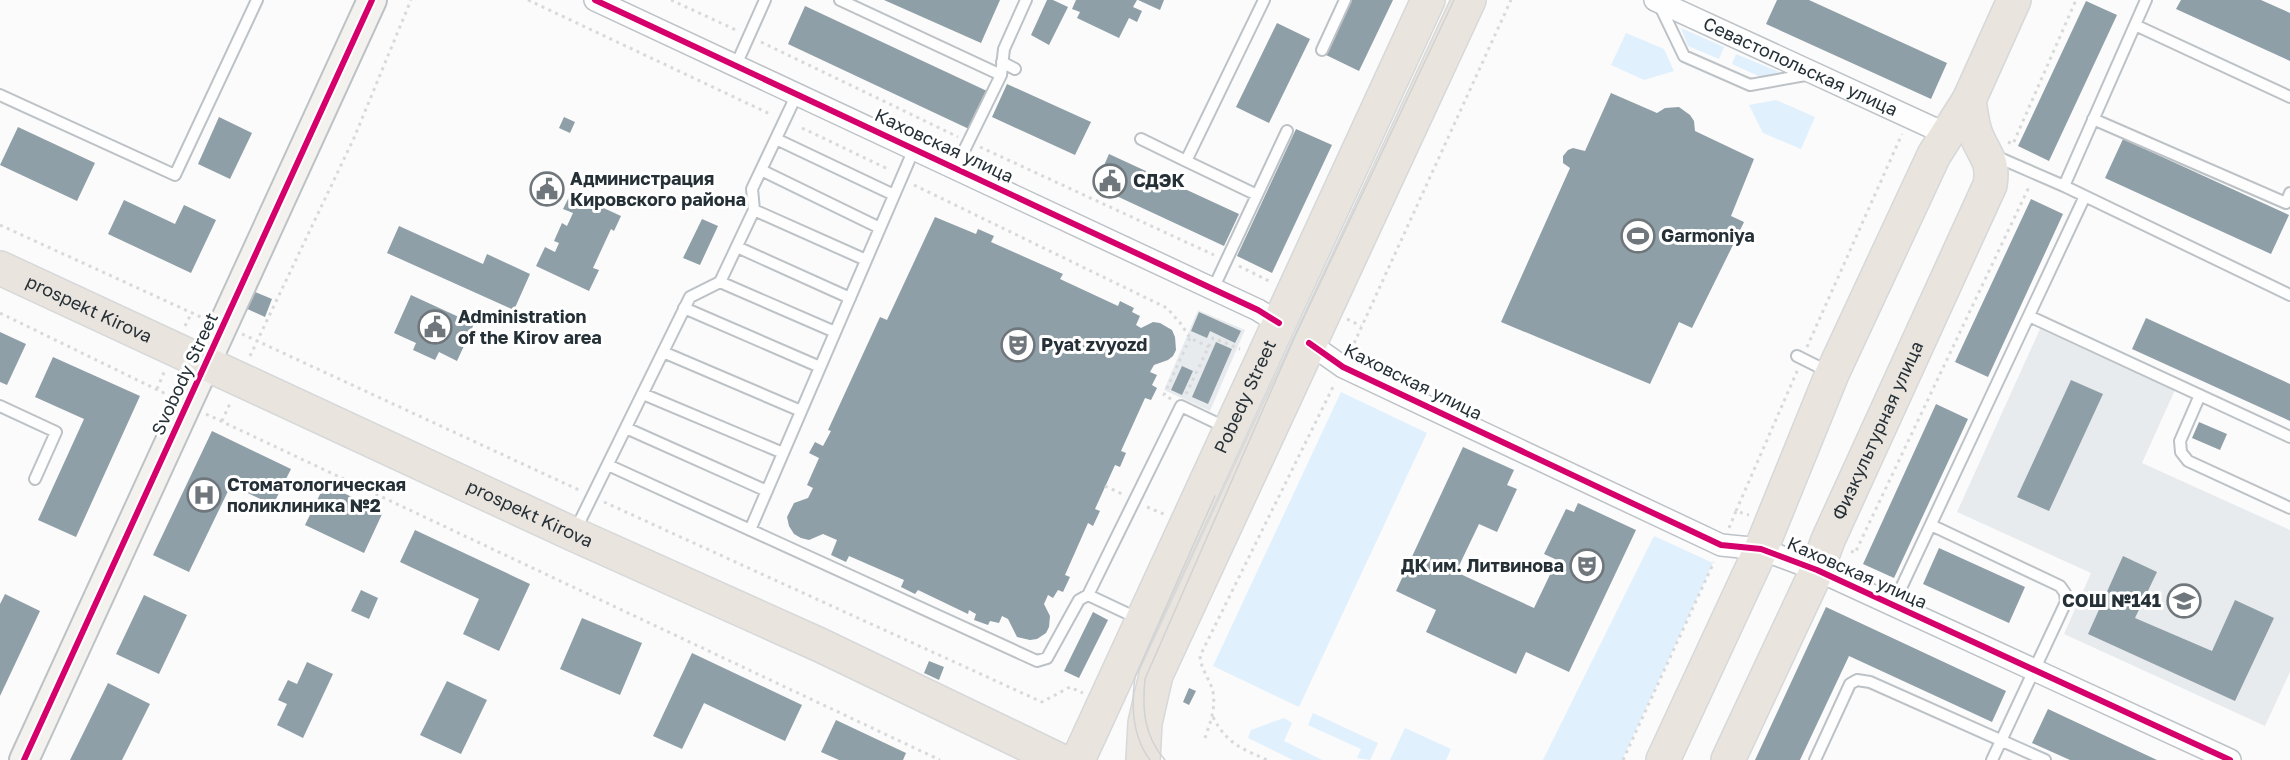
<svg xmlns="http://www.w3.org/2000/svg" width="2290" height="760" font-family="'Golos Text',sans-serif">
	<style>
		.built { fill: #e7ebee }
		.green { fill: #e0f0fd }
		.building { fill: #8f9fa7 }
		.lines { fill: none; stroke-linecap: round; stroke-linejoin: round }
		.lane-casing { stroke: #bdc2c6; stroke-width: 14 }
		.street-casing { stroke: #bdc2c6; stroke-width: 24 }
		.secondary-casing { stroke: #bdc2c6; stroke-width: 32 }
		.primary-casing { stroke: #d6d8d9; stroke-width: 36 }
		.path { stroke: #d8d9da; stroke-width: 3; stroke-dasharray: 3 4.5; stroke-linecap: butt }
		.lane { stroke: #fefefe; stroke-width: 10 }
		.street { stroke: #fefefe; stroke-width: 21 }
		.secondary { stroke: #f4f2ee; stroke-width: 28 }
		.primary { stroke: #eae4de; stroke-width: 33 }
		.tram { stroke: #d1d2d2; stroke-width: 1.5 }
		.cycleway-casing { stroke: #fff; stroke-width: 10 }
		.cycleway { stroke: #d6006c; stroke-width: 6 }
		.labels { text-anchor: middle; stroke-width: 6; stroke-linejoin: round; paint-order: stroke }
		.street-label { font-size: 18px; fill: #253037; stroke: #fff }
		.poi-label { font-size: 18px; font-weight: bold; fill: #253037; stroke: #fff; text-anchor: start }
	</style>
	<rect width="100%" height="100%" fill="#fbfbfb"/>
	<path class="built" d="M1198 310 1245 330 1210 411 1164 390Z
		M2040 329 2175 390 2142 463 2290 530V672L2265 726 2064 634 2091 573 1957 512Z"/>
	<path class="green" d="M1681 28 1724 47 1719 59 1688 46Z
		M1626 33 1664 49 1674 71 1644 80 1611 65Z
		M1736 54 1784 74 1763 78 1732 64Z
		M1776 100 1815 117 1801 149 1763 133 1749 105Z
		M1341 392 1427 433 1299 707 1213 666Z
		M1654 536 1713 563 1622 760H1543Z
		M1313 713 1378 743 1370 760 1357 758 1361 749 1308 725Z
		M1284 718 1292 723 1284 741 1322 760H1293L1248 738 1251 730Z
		M1405 728 1451 749 1446 760H1390Z"/>
	<path class="building" d="M884 0H1000L981 43Z
		M1047 0H1053L1068 7 1049 45 1031 35Z
		M1076 0H1137L1133 7 1142 11 1137 22 1129 18 1119 38 1077 18 1080 12 1072 9Z
		M1138 0H1164L1160 10Z
		M1352 0H1393L1359 71 1326 55Z
		M1777 0H1809L1947 63 1931 99 1766 24Z
		M2181 0H2261L2290 13V61L2176 9Z
		M2086 1 2117 15 2049 161 2018 146Z
		M805 6 987 91 969 129 788 44Z
		M1277 23 1310 39 1269 123 1236 107Z
		M1007 84 1091 122 1075 155 992 117Z
		M1611 93 1657 113 1665 108 1679 107 1690 115 1694 121 1695 131 1754 159 1731 216 1744 222 1731 249 1692 328 1679 322 1650 384 1501 322 1570 168 1563 163V156L1568 150 1573 148 1585 151Z
		M219 117 252 133 230 179 198 164Z
		M564 117 575 122 570 133 559 128Z
		M18 127 95 163 77 201 0 165Z
		M1296 129 1332 145 1272 273 1237 256Z
		M2123 139 2289 215 2271 254 2105 178Z
		M1109 154 1239 214 1224 246 1095 186Z
		M571 193 621 216 614 231 611 229 593 268 599 270 589 291 536 266 545 247 555 252 559 243 554 241 562 223 567 226 573 213 563 209Z
		M2031 199 2063 214 1988 377 1955 362Z
		M124 200 175 224 184 205 216 220 191 273 108 234Z
		M935 217 976 234 978 229 994 236 991 242 1063 274 1060 279 1118 306 1120 301 1134 308 1132 312 1140 316 1136 325 1141 328 1153 322 1160 323 1172 330 1175 337 1176 350 1173 356 1168 360 1154 365 1150 372 1157 375 1152 385 1157 388 1151 400 1145 398 1121 451 1126 453 1120 467 1115 465 1095 509 1100 511 1093 526 1088 523 1065 575 1070 577 1063 592 1058 590 1053 598 1048 595 1044 604 1050 616 1049 627 1046 633 1037 639 1030 640 1017 637 1008 619 1002 616 999 623 990 621 988 625 974 620 976 614 969 610 968 614 918 590 915 594 901 587 904 580 849 556 846 562 831 555 837 540 823 534 809 540 801 538 794 534 789 526 787 517 794 503 808 498 813 488 807 485 819 458 809 453 815 442 823 446 831 431 828 430 880 317 887 320Z
		M702 219 718 226 700 265 683 258Z
		M399 226 483 264 487 254 530 274 514 310 387 253Z
		M248 289 272 299 265 317 241 306Z
		M411 295 474 324 457 361 439 352 435 360 413 350 416 343 394 333Z
		M1199 312 1241 331 1235 343 1210 331 1207 338 1191 331Z
		M2146 318 2290 384V421L2132 349Z
		M0 332 26 344 7 385 0 382Z
		M1216 342 1232 349 1208 404 1192 397Z
		M53 357 140 396 76 537 38 520 84 419 35 397Z
		M1182 366 1193 371 1182 395 1171 390Z
		M2071 380 2103 394 2049 511 2017 497Z
		M1936 404 1968 419 1894 578 1863 564Z
		M2199 422 2227 434 2220 450 2192 438Z
		M212 431 291 469 273 505 231 485 189 572 153 555Z
		M1463 447 1514 470 1507 485 1517 489 1497 532 1479 524 1456 572 1534 608 1557 560 1544 554 1566 509 1574 512 1578 503 1636 530 1569 672 1526 652 1516 674 1426 632 1436 610 1396 591Z
		M325 484 383 512 364 553 305 525Z
		M415 530 530 584 499 651 463 634 479 599 400 562Z
		M1939 548 2025 587 2009 623 1923 584Z
		M2123 556 2157 572 2135 618 2212 651 2235 600 2274 618 2235 701 2088 634Z
		M361 590 378 598 369 619 351 611Z
		M5 594 40 611 0 696V604Z
		M144 595 187 615 159 674 116 654Z
		M1826 607 2006 691 1992 722 1849 656 1800 760H1755Z
		M1093 612 1108 620 1079 678 1064 671Z
		M582 618 642 643 620 695 560 669Z
		M692 653 802 705 785 741 704 703 682 749 653 736Z
		M929 661 944 667 939 680 924 673Z
		M307 662 333 674 303 738 277 725 287 704 278 700 288 680 297 684Z
		M447 681 487 700 461 754 420 735Z
		M108 683 150 704 122 760H70Z
		M1189 688 1196 691 1189 705 1183 702Z
		M2048 709 2157 760H2070L2032 743Z
		M836 720 906 753 903 760H839L821 752Z"/>
	<g class="lines">
		<defs>
			<path id="lane" d="M840 0 1001 75
				M1659 4 1684 56 1750 85 1811 74
				M2135 25 2290 97
				M1322 50 1345 0
				M1002 62 1015 69
				M736 65 765 0
				M0 95 175 175 257 0
				M2093 119 2286 203 2290 193
				M776 139 894 195
				M1141 139 1186 161 1264 0
				M1995 156 2064 186 2146 0
				M1186 161 1257 195 1213 289
				M956 167 1001 75 1004 49 1026 0
				M761 170 880 228
				M2064 186 2290 295
				M1257 195 1287 131
				M754 210 866 260
				M737 247 850 298
				M720 282 835 332
				M684 308 820 367
				M2029 316 2290 437
				M663 352 801 411
				M1797 356 1829 372
				M643 394 783 453
				M2200 395 2180 441 2181 452 2188 461 2290 508
				M0 406 56 432 35 479
				M626 428 767 491
				M608 465 1037 661 1047 658 1079 600 1088 595 1181 406 1227 428
				M1931 525 2060 586 2065 593 2066 602 1992 760
				M750 530 914 149
				M575 531 690 297 720 282 754 210 752 189 797 94
				M1088 595 1139 619
				M1893 605 2085 196
				M1815 760 1850 684 1857 680 1870 682 2045 760"/>
			<g id="street">
				<path d="M595 0 1213 289 1258 310 1279 323"/>
				<path id="s1" d="M1655 0 1946 134"/>
				<path d="M1309 343 1343 367 1721 545 1761 549 1817 570 2230 760"/>
			</g>
			<path id="secondary" d="M24 760 372 0"/>
			<g id="primary">
				<path id="s2" d="M0 268 573 534 820 645 1059 760"/>
				<path id="s3" d="M1078 760 1428 0"/>
				<path d="M1143 760 1145 723 1156 675 1469 0"/>
				<path d="M1663 760 1761 549 1832 374 1934 155 1969 100 2014 0"/>
				<path id="s4" d="M1728 760 1817 570 1828 540 1990 185C1994 161 1986 158 1977 137 1972 126 1971 112 1969 100"/>
			</g>
		</defs>
		<use href="#lane" class="lane-casing"/>
		<use href="#street" class="street-casing"/>
		<use href="#secondary" class="secondary-casing"/>
		<use href="#primary" class="primary-casing"/>
		<path class="path" d="M528 0 770 114
			M671 0 736 30
			M761 42 958 137
			M802 128 888 169 889 171
			M2008 142 2013 144 2076 0
			M980 147 1214 255
			M914 185 1167 308 1181 324 1190 338 1209 347
			M0 225 203 318
			M1239 266 1271 282
			M0 313 168 395
			M1347 319 1361 326
			M185 326 191 314
			M242 334 579 490
			M1807 347 1902 134
			M1351 350 1511 0
			M250 356 354 138 411 0
			M157 389 165 370
			M1186 394 1213 338 1240 349
			M1171 399 1164 395 1190 338
			M206 414 940 760
			M222 421 231 401
			M1105 486 1122 494
			M604 502 1042 702 1070 687 1083 693
			M1147 507 1166 515
			M1736 511 1798 369
			M1729 528 1736 511 1749 515
			M1851 551 1855 553 2028 189 2027 185
			M1213 717C1227 744 1241 748 1267 760
			M1205 738C1210 723 1216 708 1213 692 1210 679 1201 670 1200 656L1335 383
			M1623 760 1714 562"/>
		<use href="#lane" class="lane"/>
		<use href="#street" class="street"/>
		<use href="#secondary" class="secondary"/>
		<use href="#primary" class="primary"/>
		<path class="tram" d="M1150 760C1132 736 1131 705 1135 677L1215 496
			M1165 760C1144 736 1142 710 1145 679L1296 334 1454 0"/>
		<defs>
			<path id="cycleway" d="M595 0 1213 289 1258 310 1279 323
				M1309 343 1343 367 1721 545 1761 549 1817 570 2230 760
				M24 760 372 0"/>
		</defs>
		<use href="#cycleway" class="cycleway-casing"/>
		<use href="#cycleway" class="cycleway"/>
	</g>
	<defs>
		<symbol id="civic-ring" viewBox="-11 -11 22 22"><circle r="9.5" fill="#fff" stroke="#70777c" stroke-width="1.5"/><path d="M-.6-6.5H3V-4.5H.6V-3L4-1V1h2V6H-6V1h2V-1L-.6-3ZM-1.2 2.5V6h2.4V2.5Z" fill="#70777c"/></symbol>
		<symbol id="stadium-ring" viewBox="-11 -11 22 22"><circle r="9.5" fill="#fff" stroke="#70777c" stroke-width="1.5"/><path d="M0-5a6.5 5 0 1 0 0 10a6.5 5 0 1 0 0-10ZM-3.5-1.8h7v3.6h-7Z" fill="#70777c"/></symbol>
		<symbol id="theatre-ring" viewBox="-11 -11 22 22"><circle r="9.5" fill="#fff" stroke="#70777c" stroke-width="1.5"/><path d="M-5-5.5Q0-4 5-5.5V0Q5 5 0 6Q-5 5-5 0ZM-3.3-2.5H-1v1.5H-3.3ZM1-2.5H3.3v1.5H1ZM-2.8 1Q0 5.5 2.8 1Z" fill="#70777c"/></symbol>
		<symbol id="hospital-ring" viewBox="-11 -11 22 22"><circle r="9.5" fill="#fff" stroke="#70777c" stroke-width="1.5"/><path d="M-5-5h3v3.5h4V-5h3V5h-3V1.5h-4V5h-3Z" fill="#70777c"/></symbol>
		<symbol id="school-ring" viewBox="-11 -11 22 22"><circle r="9.5" fill="#fff" stroke="#70777c" stroke-width="1.5"/><path d="M0-5L7-2L0 1L-7-2ZM-4 1L0 2.5L4 1V4Q0 6-4 4Z" fill="#70777c"/></symbol>
	</defs>
	<g fill-rule="evenodd">
		<use href="#civic-ring" x="1091" y="162" width="38" height="38"/>
		<use href="#civic-ring" x="528" y="170" width="38" height="38"/>
		<use href="#stadium-ring" x="1619" y="217" width="38" height="38"/>
		<use href="#civic-ring" x="416" y="308" width="38" height="38"/>
		<use href="#theatre-ring" x="999" y="326" width="38" height="38"/>
		<use href="#hospital-ring" x="185" y="476" width="38" height="38"/>
		<use href="#theatre-ring" x="1568" y="547" width="38" height="38"/>
		<use href="#school-ring" x="2165" y="582" width="38" height="38"/>
	</g>
	<g class="labels">
		<g class="street-label">
			<text dy="6" stroke="none"><textPath href="#s1" startOffset="160">Севастопольская улица</textPath></text>
			<text transform="translate(944 146) rotate(25)" y="6">Каховская улица</text>
			<text dy="6" stroke="none"><textPath href="#s2" startOffset="98">prospekt Kirova</textPath></text>
			<text transform="translate(185 374) rotate(-65)" y="6">Svobody Street</text>
			<text transform="translate(1413 382) rotate(26)" y="6">Каховская улица</text>
			<text dy="6" stroke="none"><textPath href="#s3" startOffset="400">Pobedy Street</textPath></text>
			<text dy="6" stroke="none"><textPath href="#s4" startOffset="362">Физкультурная улица</textPath></text>
			<text dy="6" stroke="none"><textPath href="#s2" startOffset="584">prospekt Kirova</textPath></text>
			<text transform="translate(1857 573) rotate(24)" y="6">Каховская улица</text>
		</g>
		<g class="poi-label">
			<text x="570" y="185">Администрация<tspan x="570" dy="21">Кировского района</tspan></text>
			<text x="1133" y="187">СДЭК</text>
			<text x="1661" y="242">Garmoniya</text>
			<text x="458" y="323">Administration<tspan x="458" dy="21">of the Kirov area</tspan></text>
			<text x="1041" y="351">Pyat zvyozd</text>
			<text x="227" y="491">Стоматологическая<tspan x="227" dy="21">поликлиника №2</tspan></text>
			<text x="1564" y="572" text-anchor="end">ДК им. Литвинова</text>
			<text x="2161" y="607" text-anchor="end">СОШ №141</text>
		</g>
	</g>
</svg>
